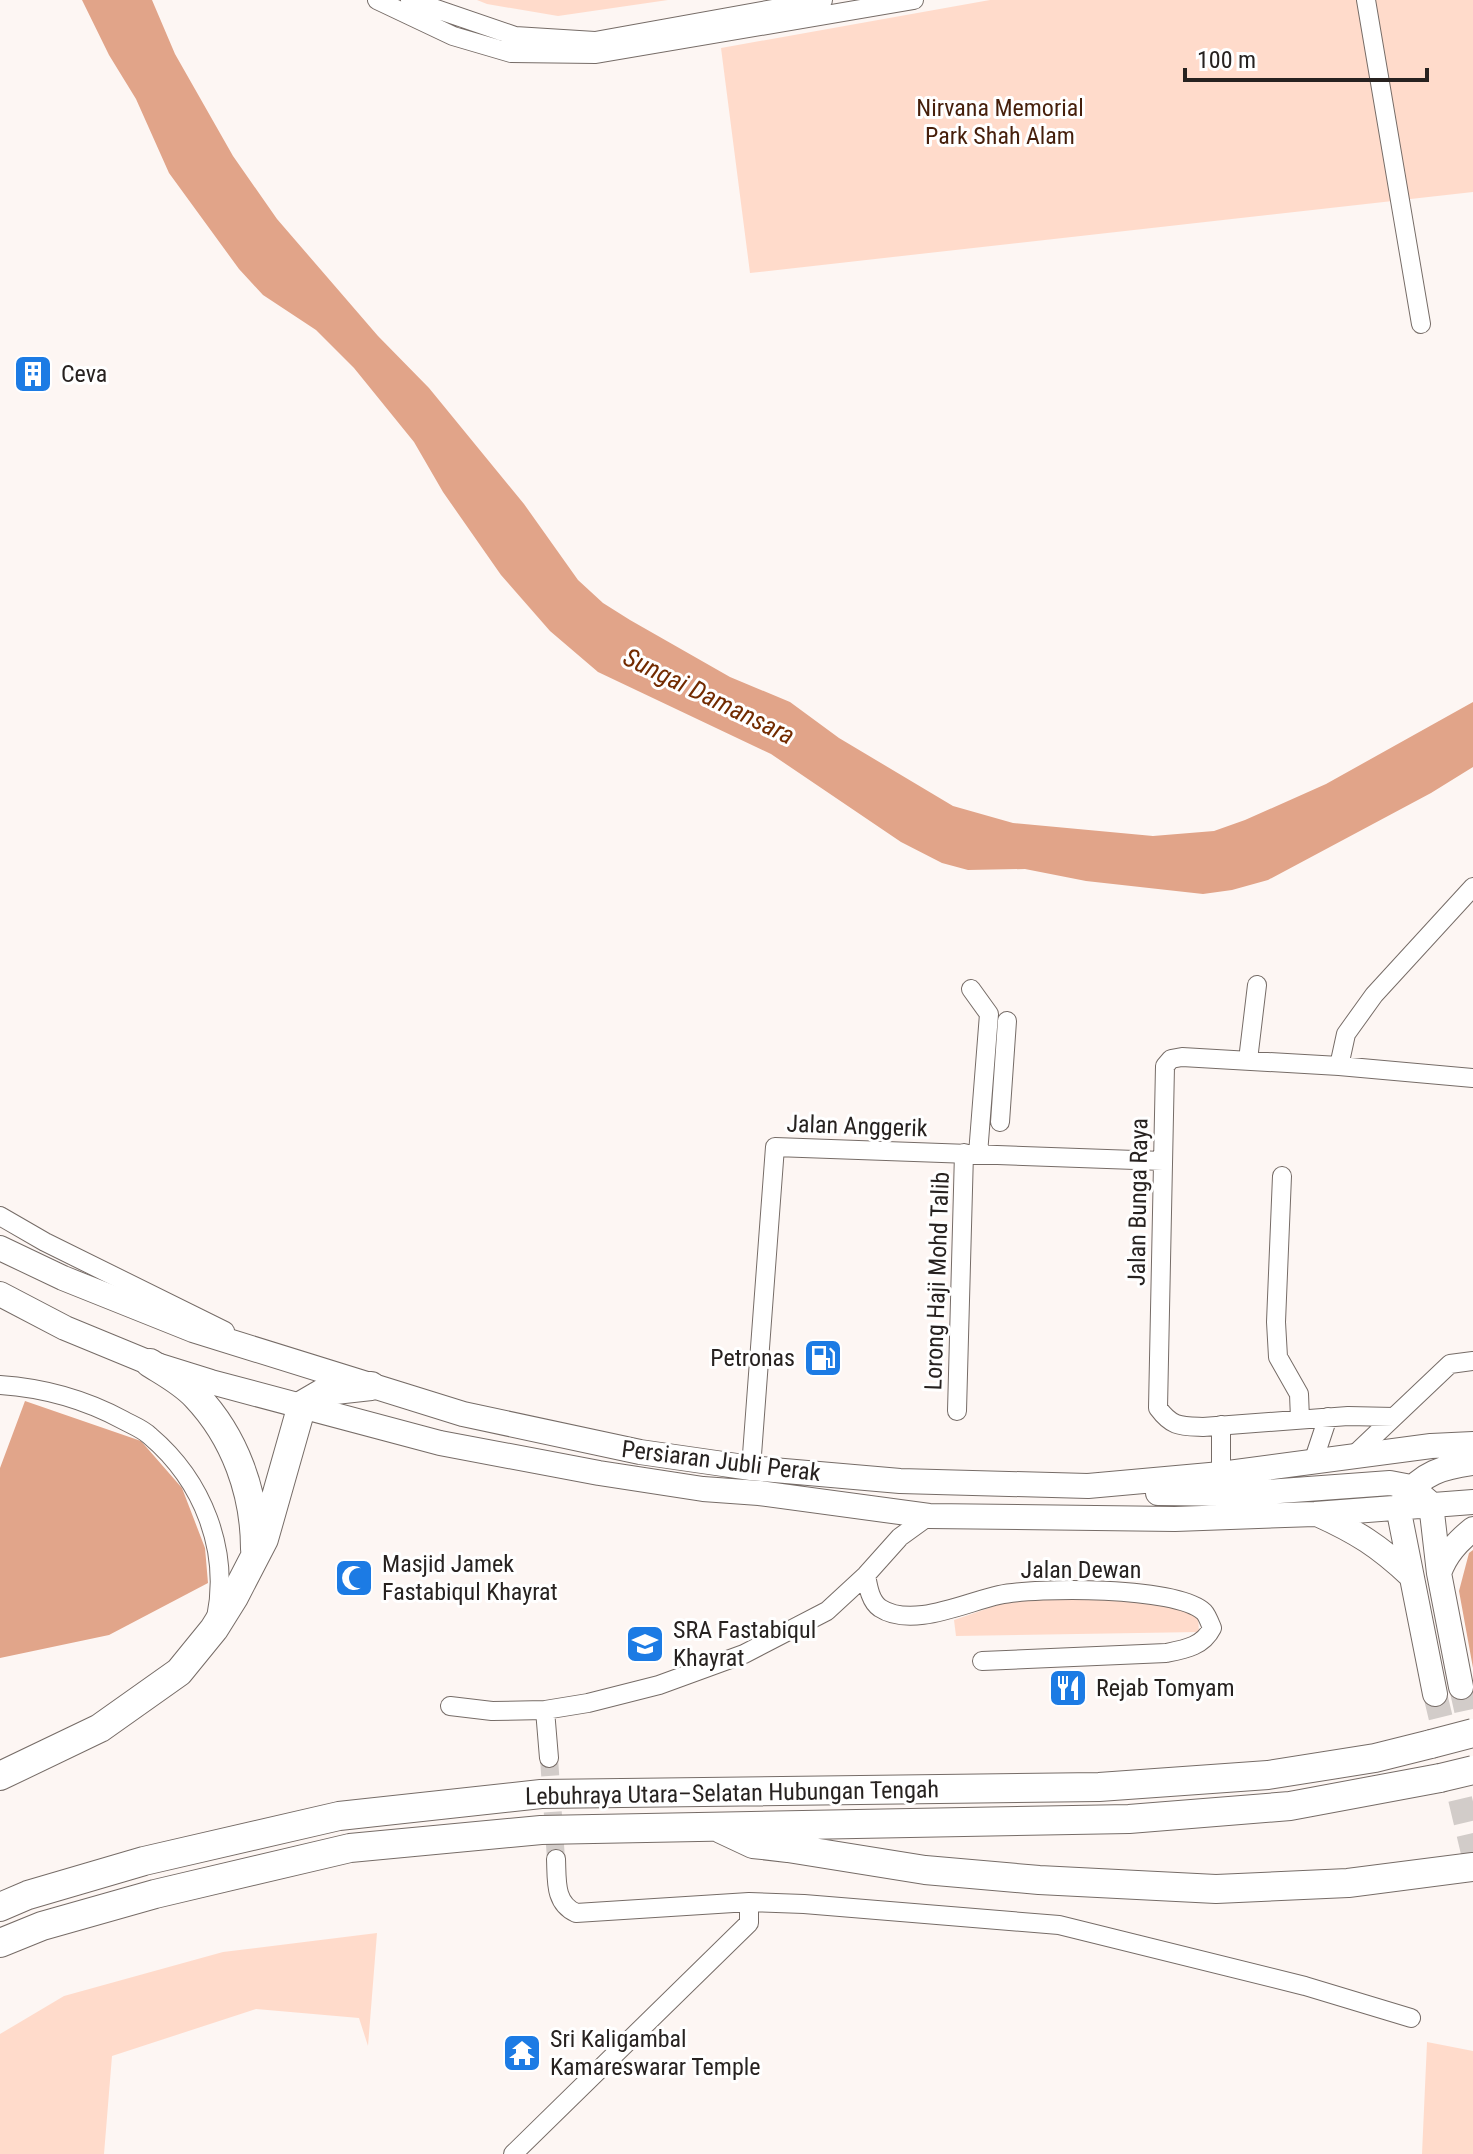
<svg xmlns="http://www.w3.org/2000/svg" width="1473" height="2154" font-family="'Roboto Condensed',sans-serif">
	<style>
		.green { fill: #ffdbcb }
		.forest { fill: #e1a58a }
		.water { fill: #e1a489 }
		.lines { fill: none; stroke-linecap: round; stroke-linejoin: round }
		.minor-tunnel { stroke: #d2ccc9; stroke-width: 18; stroke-dasharray: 18 9; stroke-linecap: butt }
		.major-tunnel { stroke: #d2ccc9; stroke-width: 24; stroke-dasharray: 24 12; stroke-linecap: butt }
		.minor-casing { stroke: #766c67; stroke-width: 20 }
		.major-casing { stroke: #766c67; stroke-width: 26 }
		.highway-casing { stroke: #766c67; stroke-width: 30 }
		.minor { stroke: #fff; stroke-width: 18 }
		.major { stroke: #fff; stroke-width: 24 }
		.highway { stroke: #fff; stroke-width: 28 }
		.highway-bridge-casing { stroke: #766c67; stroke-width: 30; stroke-linecap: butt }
		.highway-bridge { stroke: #fff; stroke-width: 28 }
		.labels { text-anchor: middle; stroke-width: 6; stroke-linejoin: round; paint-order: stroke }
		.park-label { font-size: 24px; fill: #461f0b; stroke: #fff }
		.poi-label { font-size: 24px; fill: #272220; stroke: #fff; text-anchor: start }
		.street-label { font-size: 24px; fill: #272220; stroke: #fff }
		.water-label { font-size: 26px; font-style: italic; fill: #722b00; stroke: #fff }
	</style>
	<rect width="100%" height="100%" fill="#fdf6f3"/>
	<path class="green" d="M477 0H668L558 16 487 4Z
		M990 0H1473V192L750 273 721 48Z
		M1149 1596 1198 1616 1199 1632 956 1636 954 1620 1018 1598Z
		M377 1933 368 2046 359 2018 256 2009 112 2056 104 2154H0V2034L64 1996 223 1952Z
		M1427 2042 1473 2051V2154H1422Z"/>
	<path class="forest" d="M25 1401 141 1441 182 1488 205 1548 208 1583 109 1635 0 1658V1468Z
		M1473 1550V1668L1459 1591 1469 1553Z"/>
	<path class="water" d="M82 0H152L175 54 233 156 277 219 378 336 429 388 524 504 578 580 603 603 630 620 730 677 790 702 839 738 953 806 1013 823 1153 836 1214 831 1245 820 1326 784 1473 702V767L1431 793 1268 880 1232 890 1203 894 1086 881 1025 869 968 870 942 863 901 842 771 754 598 672 550 631 501 575 443 492 414 442 354 368 316 330 263 295 239 269 169 173 136 99 109 55Z"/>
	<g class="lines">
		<path class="minor-tunnel" d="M549 1758 556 1859"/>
		<path class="major-tunnel" d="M1461 1687 1473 1741
			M1435 1694 1473 1853"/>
		<defs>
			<path id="minor" d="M377 0 453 36 511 53 596 54 914 0
				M410 0 515 36 595 41 823 0
				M1366 0 1421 324
				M971 989 989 1014 978 1154
				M1248 1060 1257 985
				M1339 1066 1346 1034 1374 995 1473 887
				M1000 1122 1007 1021
				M1282 1176 1276 1322 1278 1357 1299 1394 1300 1419
				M0 1216 45 1242 225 1331
				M0 1385C45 1388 84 1399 123 1420 132 1425 143 1429 150 1436 203 1481 230 1550 216 1618
				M957 1411 964 1153
				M1394 1417 1348 1416 1203 1427C1180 1426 1172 1427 1158 1408L1165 1066 1171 1059 1182 1057 1339 1066 1473 1078
				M1353 1456 1450 1364 1473 1361
				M1313 1462 1328 1417
				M751 1468 775 1147 1163 1161
				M1221 1474V1425
				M866 1575C868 1586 870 1601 880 1608 912 1629 966 1602 999 1595 1036 1587 1176 1586 1204 1612 1207 1615 1210 1623 1212 1628 1203 1646 1186 1649 1166 1653L982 1661
				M450 1706 492 1711 545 1710 588 1703 659 1685 744 1654 827 1611 866 1575 900 1537 929 1516
				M545 1710 549 1758
				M556 1859C557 1880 554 1903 576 1913L749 1902 804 1904 1059 1925 1305 1986 1411 2018
				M513 2154 749 1923V1902"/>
			<path id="major" d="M0 1248 63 1278 193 1330 463 1414 640 1452 751 1468 900 1481 1088 1486 1221 1474 1431 1446 1473 1444
				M0 1294 65 1328 150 1363 211 1382 440 1443 599 1473 703 1489 759 1493 929 1516 1175 1519 1315 1514 1473 1502
				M1158 1493 1240 1494 1390 1483 1411 1487 1431 1504
				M1404 1498C1422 1473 1443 1467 1473 1463
				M1431 1504 1439 1573 1461 1687
				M1398 1507 1435 1694
				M1317 1514C1357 1532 1379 1546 1411 1576
				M1439 1573C1446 1554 1457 1542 1473 1529"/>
			<path id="highway" d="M150 1363C166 1373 183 1382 196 1396 235 1437 255 1493 255 1549
				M0 1776 100 1728 179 1672 214 1629 234 1597 264 1539 302 1405 326 1391 371 1386
				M721 1829 753 1844 788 1848 925 1870 1039 1880 1216 1889 1348 1883 1473 1867
				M0 1907 28 1895 144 1861 339 1816 541 1794 1099 1787 1268 1775 1375 1758 1431 1744
				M0 1943 42 1926 155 1894 350 1848 541 1830 1129 1819 1290 1806 1440 1778"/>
		</defs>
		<use href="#minor" class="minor-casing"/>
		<use href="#major" class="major-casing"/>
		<use href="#highway" class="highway-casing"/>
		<use href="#minor" class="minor"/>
		<use href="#major" class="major"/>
		<use href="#highway" class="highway"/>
		<defs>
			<path id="highway-bridge" d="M1431 1744 1473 1733
				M1440 1778 1473 1770"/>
		</defs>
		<use href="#highway-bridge" class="highway-bridge-casing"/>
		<use href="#highway-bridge" class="highway-bridge"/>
	</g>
	<defs>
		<symbol id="building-square" viewBox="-11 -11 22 22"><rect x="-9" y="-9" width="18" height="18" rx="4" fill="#1c7be4" stroke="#fff"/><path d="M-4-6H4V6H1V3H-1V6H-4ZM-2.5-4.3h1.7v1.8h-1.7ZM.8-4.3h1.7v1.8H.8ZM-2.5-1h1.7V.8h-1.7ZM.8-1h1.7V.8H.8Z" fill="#fff"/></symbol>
		<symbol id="fuel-square" viewBox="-11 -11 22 22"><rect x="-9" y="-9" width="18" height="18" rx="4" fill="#1c7be4" stroke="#fff"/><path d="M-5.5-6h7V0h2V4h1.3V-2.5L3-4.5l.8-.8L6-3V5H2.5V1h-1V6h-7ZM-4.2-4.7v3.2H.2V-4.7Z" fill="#fff"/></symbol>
		<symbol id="mosque-square" viewBox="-11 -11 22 22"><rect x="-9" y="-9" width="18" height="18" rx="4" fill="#1c7be4" stroke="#fff"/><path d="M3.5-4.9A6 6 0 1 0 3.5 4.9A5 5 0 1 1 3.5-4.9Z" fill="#fff"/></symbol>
		<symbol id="school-square" viewBox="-11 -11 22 22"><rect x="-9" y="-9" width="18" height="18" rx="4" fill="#1c7be4" stroke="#fff"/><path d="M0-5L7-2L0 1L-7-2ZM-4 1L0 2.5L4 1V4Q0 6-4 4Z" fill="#fff"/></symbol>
		<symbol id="restaurant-square" viewBox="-11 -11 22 22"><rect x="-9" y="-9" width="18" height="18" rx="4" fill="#1c7be4" stroke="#fff"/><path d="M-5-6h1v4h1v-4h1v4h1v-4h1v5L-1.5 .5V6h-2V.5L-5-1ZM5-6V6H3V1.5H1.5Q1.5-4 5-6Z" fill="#fff"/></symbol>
		<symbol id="temple-square" viewBox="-11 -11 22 22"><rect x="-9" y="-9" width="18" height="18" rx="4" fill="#1c7be4" stroke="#fff"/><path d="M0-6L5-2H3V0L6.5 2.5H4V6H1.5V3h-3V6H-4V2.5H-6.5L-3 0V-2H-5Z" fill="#fff"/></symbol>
	</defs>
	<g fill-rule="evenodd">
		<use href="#building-square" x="11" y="352" width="44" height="44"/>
		<use href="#fuel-square" x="801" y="1336" width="44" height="44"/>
		<use href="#mosque-square" x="332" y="1556" width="44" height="44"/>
		<use href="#school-square" x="623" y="1622" width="44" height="44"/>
		<use href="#restaurant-square" x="1046" y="1666" width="44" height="44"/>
		<use href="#temple-square" x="500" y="2031" width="44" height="44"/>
	</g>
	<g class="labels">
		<g class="park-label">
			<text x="1000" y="116">Nirvana Memorial<tspan x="1000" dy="28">Park Shah Alam</tspan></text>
		</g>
		<g class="poi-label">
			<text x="61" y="382">Ceva</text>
			<text x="795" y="1366" text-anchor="end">Petronas</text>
			<text x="382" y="1572">Masjid Jamek<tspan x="382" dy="28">Fastabiqul Khayrat</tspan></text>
			<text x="673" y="1638">SRA Fastabiqul<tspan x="673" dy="28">Khayrat</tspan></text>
			<text x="1096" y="1696">Rejab Tomyam</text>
			<text x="550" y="2047">Sri Kaligambal<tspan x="550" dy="28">Kamareswarar Temple</tspan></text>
		</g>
		<g class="street-label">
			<text transform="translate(857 1126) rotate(2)" y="8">Jalan Anggerik</text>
			<text transform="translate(1138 1202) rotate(-89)" y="8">Jalan Bunga Raya</text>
			<text transform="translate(937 1281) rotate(-88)" y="8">Lorong Haji Mohd Talib</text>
			<text transform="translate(721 1461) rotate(7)" y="8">Persiaran Jubli Perak</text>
			<text x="1081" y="1578">Jalan Dewan</text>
			<text transform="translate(732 1793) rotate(-1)" y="8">Lebuhraya Utara–Selatan Hubungan Tengah</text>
		</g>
		<g class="water-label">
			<text transform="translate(709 696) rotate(26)" y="9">Sungai Damansara</text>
		</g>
	</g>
	<path d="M1185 68v12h242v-12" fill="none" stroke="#272220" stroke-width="4"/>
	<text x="1197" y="68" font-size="24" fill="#272220" stroke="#ffffff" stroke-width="6" paint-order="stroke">100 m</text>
</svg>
